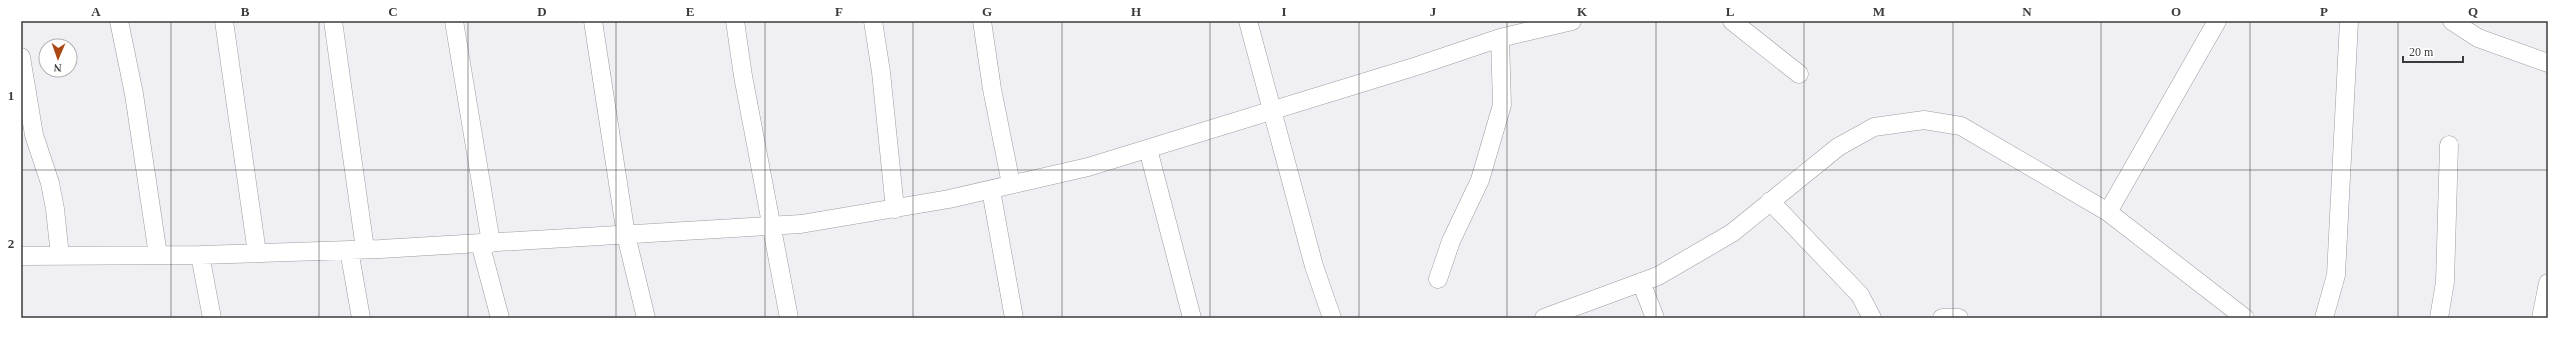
<svg xmlns="http://www.w3.org/2000/svg" width="2569" height="339" font-family="Georgia,serif">
	<style>
		.lines { fill: none; stroke-linecap: round; stroke-linejoin: round }
		.street-casing { stroke: #9b9c9f; stroke-width: 19 }
		.street { stroke: #fff; stroke-width: 18 }
		.grid { fill: none; stroke: #3b3b3d; stroke-width: 1; stroke-opacity: 0.55 }
		.neatline { fill: none; stroke: #3b3b3d; stroke-width: 1.5 }
		.grid-label { font-size: 13px; text-anchor: middle; font-weight: bold; fill: #3b3b3d }
	</style>
	<rect width="100%" height="100%" fill="#f0f0f4"/>
	<g class="lines">
		<defs>
			<path id="street" d="M119 21 134 94 158 255
				M224 21 257 253
				M333 21 365 249
				M454 21 491 243
				M593 21 626 235 646 318
				M735 21 743 76 789 318
				M873 21 881 72 895 209
				M982 21 992 89 1011 184
				M1248 21 1314 266 1332 318
				M1732 21 1799 74
				M2452 21 2478 38 2548 63
				M21 57 34 135 50 183 55 209 60 256
				M1148 149 1192 318
				M991 190 1014 318
				M1770 201 1860 295 1872 318
				M2108 212 2217 21
				M480 243 500 318
				M349 250 361 318
				M200 255 212 318
				M21 256 200 255 380 249 801 224 949 199 1088 167 1417 66 1500 38 1572 21
				M1438 279 1451 241 1480 180 1502 105 1500 38
				M1641 282 1655 318
				M1544 318 1658 276 1732 233 1838 147 1874 127 1924 120 1961 126 2108 212 2245 318
				M1942 318H1959
				M2324 318 2336 275 2349 21
				M2439 318 2445 282 2449 145
				M2541 318 2548 283"/>
		</defs>
		<use href="#street" class="street-casing"/>
		<use href="#street" class="street"/>
	</g>
	<path class="grid" d="M171 21V318M319 21V318M468 21V318M616 21V318M765 21V318M913 21V318M1062 21V318M1210 21V318M1359 21V318M1507 21V318M1656 21V318M1804 21V318M1953 21V318M2101 21V318M2250 21V318M2398 21V318M21 170H2548"/>
	<rect width="2569" height="339" fill="none" stroke="#ffffff" stroke-width="44"/>
	<g transform="translate(58 58) rotate(182)"><circle r="19" fill="#ffffff" stroke="#b1b1b1"/>
	<path d="M0-3L7 15L0 10L-7 15Z" fill="#ab4811"/>
	<text y="-6" font-size="11" font-weight="bold" text-anchor="middle" fill="#3b3b3d">N</text>
	</g>
	<path d="M2403 56v6h60v-6" fill="none" stroke="#3b3b3d" stroke-width="2"/>
	<text x="2409" y="56" font-size="12" fill="#3b3b3d" stroke="#ffffff" stroke-width="3" paint-order="stroke">20 m</text>
	<rect x="22" y="22" width="2525" height="295" class="neatline"/>
	<g class="grid-label">
		<text x="96" y="16">A</text>
		<text x="245" y="16">B</text>
		<text x="393" y="16">C</text>
		<text x="542" y="16">D</text>
		<text x="690" y="16">E</text>
		<text x="839" y="16">F</text>
		<text x="987" y="16">G</text>
		<text x="1136" y="16">H</text>
		<text x="1284" y="16">I</text>
		<text x="1433" y="16">J</text>
		<text x="1582" y="16">K</text>
		<text x="1730" y="16">L</text>
		<text x="1879" y="16">M</text>
		<text x="2027" y="16">N</text>
		<text x="2176" y="16">O</text>
		<text x="2324" y="16">P</text>
		<text x="2473" y="16">Q</text>
		<text x="11" y="100">1</text>
		<text x="11" y="248">2</text>
	</g>
</svg>
